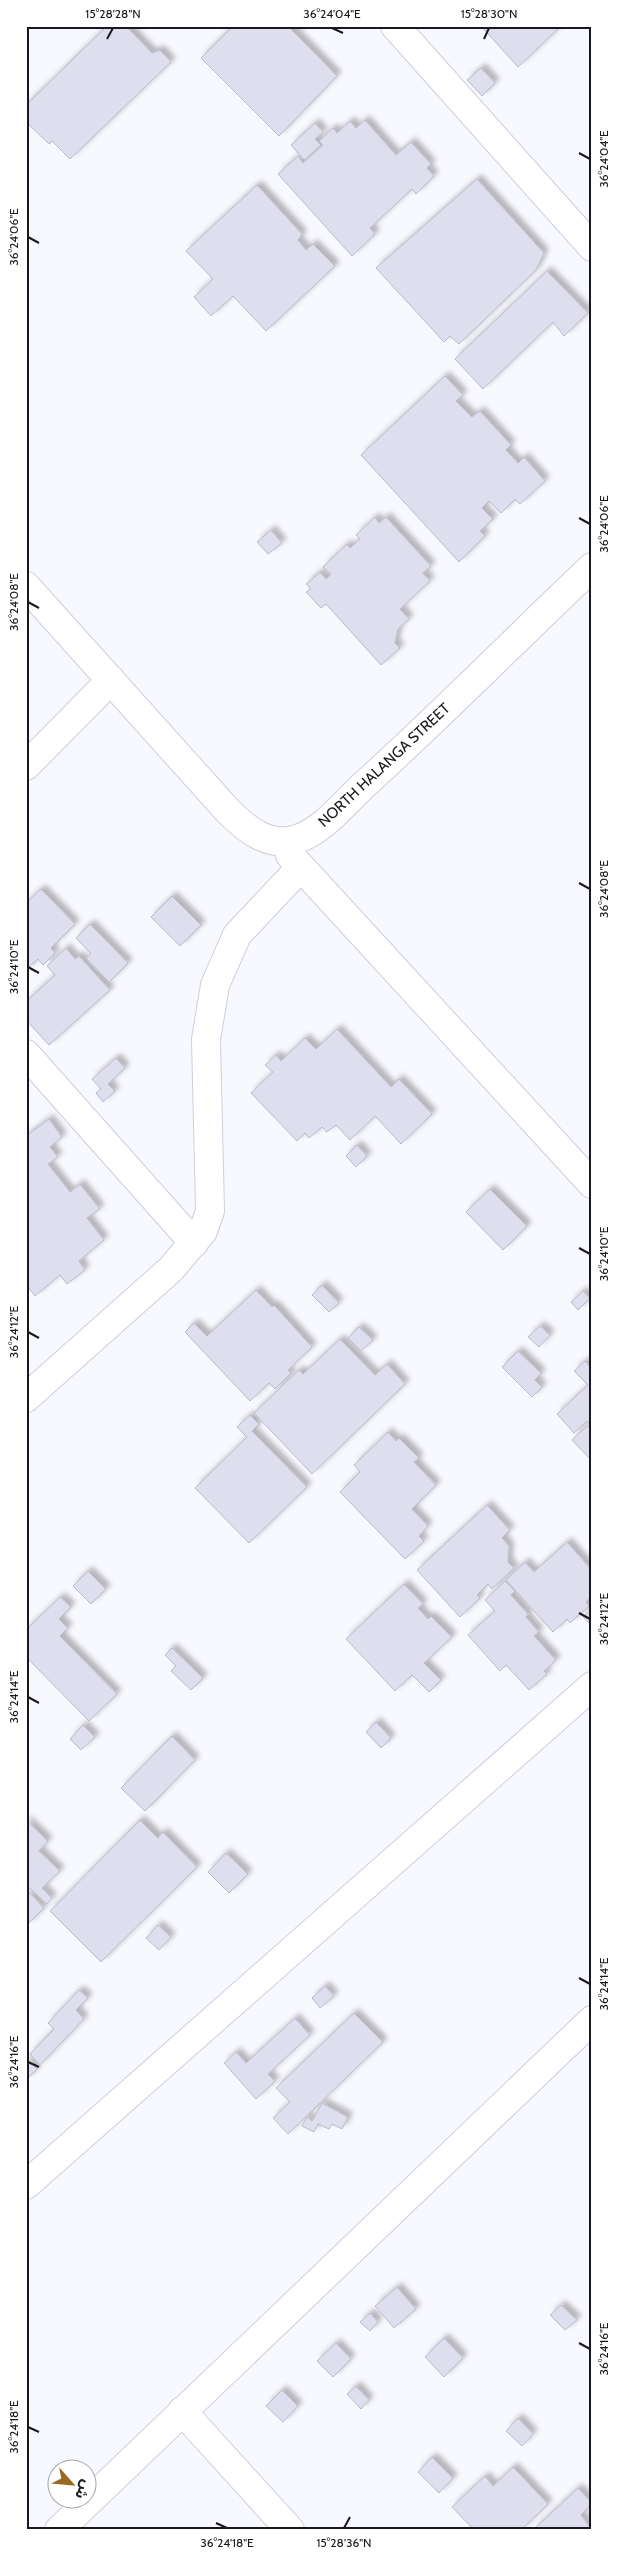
<svg xmlns="http://www.w3.org/2000/svg" width="618" height="2556" font-family="Cabin,'Noto Sans Arabic',sans-serif">
	<style>
		.building { fill: #dedeee; stroke: #b9bac9; filter: url(#shadow) }
		.lines { fill: none; stroke-linecap: round; stroke-linejoin: round }
		.minor-casing { stroke: #cdcede; stroke-width: 30 }
		.tertiary-casing { stroke: #cdcede; stroke-width: 30 }
		.minor { stroke: #fff; stroke-width: 28 }
		.tertiary { stroke: #fff; stroke-width: 28 }
		.ticks { fill: none; stroke: #18181e; stroke-width: 2 }
		.labels { text-anchor: middle; stroke-width: 4; stroke-linejoin: round; paint-order: stroke }
		.street-label { font-size: 15px; fill: #18181e; stroke: #fff }
		.neatline { fill: none; stroke: #18181e; stroke-width: 2 }
		.ticks-label { font-size: 12px; text-anchor: middle; fill: #18181e }
	</style>
	<defs>
		<filter id="shadow"><feDropShadow dx="4.5" dy="-4.5" stdDeviation="2.5" flood-color="#0004"/></filter>
	</defs>
	<rect width="100%" height="100%" fill="#f8f8ff"/>
	<path class="building" d="M107 26H126L152 53 160 50 171 62 70 159 52 141 49 144 26 122V105Z
		M233 26H288L337 76 279 136 201 58Z
		M481 26H561L518 67Z
		M481 68 495 83 482 96 467 80Z
		M365 120 396 155 411 142 431 164 427 168 434 176 416 194 412 189 370 228 375 234 352 256 278 174 298 156 303 163 323 145 319 141 333 128 337 133 350 121 356 128Z
		M315 123 323 132 315 139 321 145 304 160 291 145Z
		M477 179 544 253 536 270 459 344 450 336 444 342 376 268Z
		M257 185 302 234 298 240 306 250 313 244 335 266 266 331 233 296 211 316 194 297 213 279 186 251Z
		M547 271 588 313 564 336 553 322 483 389 455 359Z
		M445 376 463 395 456 401 472 417 480 411 511 445 506 450 518 463 524 457 545 481 520 504 515 499 501 513 489 501 482 508 493 519 480 531 485 536 459 562 361 455Z
		M375 517 379 523 386 517 431 566 423 573 430 581 400 609 409 619 398 629 395 643 400 648 381 665 326 604 321 608 306 592 311 589 306 584 320 572 326 579 331 574 323 567 347 544 350 548 360 539 356 535Z
		M271 530 282 543 268 554 257 542Z
		M41 889 75 924 51 948 55 953 43 965 38 959 26 970V903Z
		M172 896 201 925 180 946 151 917Z
		M90 924 128 963 109 982 86 958 91 954 76 938Z
		M66 948 75 959 79 956 110 990 49 1045 26 1020V1002L55 975 47 966Z
		M337 1029 391 1087 399 1079 432 1114 401 1144 375 1116 350 1140 336 1125 327 1132 322 1127 309 1138 305 1133 297 1141 251 1093 273 1072 265 1065 276 1055 281 1061 305 1038 316 1049Z
		M116 1058 125 1068 108 1084 115 1091 103 1102 96 1093 101 1089 92 1079Z
		M49 1119 62 1137 50 1147 58 1157 48 1164 70 1192 80 1184 100 1209 87 1218 104 1240 79 1261 85 1270 67 1284 60 1275 35 1296 28 1287 26 1288V1136Z
		M357 1145 367 1156 356 1167 346 1156Z
		M490 1189 527 1226 503 1250 466 1212Z
		M322 1285 339 1303 329 1312 312 1295Z
		M256 1290 272 1307 274 1305 312 1347 288 1370 291 1373 275 1389 269 1383 250 1401 185 1332 194 1323 207 1336Z
		M583 1291 590 1298 578 1310 571 1302Z
		M540 1326 550 1335 539 1347 528 1337Z
		M359 1327 373 1340 361 1351 348 1338Z
		M340 1339 375 1375 387 1364 405 1384 312 1474 254 1413 299 1370 303 1374Z
		M518 1351 541 1373 535 1380 542 1387 532 1397 502 1367Z
		M585 1361 592 1369V1426L587 1421 574 1433 557 1414 588 1385 574 1371Z
		M250 1415 259 1424 252 1431 307 1487 249 1543 195 1488 247 1437 237 1427Z
		M587 1426 592 1430V1461L572 1440Z
		M388 1432 396 1441 399 1438 419 1458 414 1462 436 1485 412 1509 428 1526 419 1536 424 1541 405 1559 340 1492 360 1472 354 1465Z
		M487 1505 510 1530 502 1538 509 1546 508 1562 514 1568 492 1589 488 1584 477 1595 480 1598 460 1617 417 1570Z
		M567 1542 592 1570V1596L586 1602 589 1606 570 1623 567 1619 553 1632 506 1580 525 1562 534 1572Z
		M88 1571 106 1589 91 1604 73 1586Z
		M505 1581 515 1591 511 1595 528 1614 526 1617 539 1632 534 1636 556 1660 544 1671 547 1674 529 1690 506 1665 500 1671 468 1635 495 1611 485 1600Z
		M404 1584 423 1604 418 1608 428 1619 431 1616 452 1637 424 1663 441 1680 429 1692 412 1675 395 1691 346 1639Z
		M60 1597 71 1607 59 1619 68 1628 60 1636 117 1694 89 1721 26 1657V1630Z
		M592 1609V1625H591L583 1617Z
		M172 1648 203 1678 191 1690 171 1671 176 1666 165 1655Z
		M376 1722 391 1738 381 1748 366 1732Z
		M83 1725 95 1737 81 1750 70 1739Z
		M172 1736 195 1760 145 1811 121 1788Z
		M26 1820 48 1841 39 1851 60 1871 42 1888 52 1898 47 1904 26 1885Z
		M140 1820 158 1838 163 1832 197 1867 101 1962 50 1911Z
		M226 1853 248 1874 229 1893 208 1872Z
		M27 1890 44 1908 28 1924 26 1922Z
		M158 1925 171 1937 159 1950 146 1938Z
		M325 1986 334 1996 320 2008 312 1998Z
		M79 1990 88 1998 76 2010 84 2019 40 2065 30 2054 54 2029 48 2023Z
		M354 2013 383 2042 288 2134 273 2118 290 2102 276 2088Z
		M295 2018 310 2035 268 2074 275 2081 256 2099 224 2063 236 2052 246 2063Z
		M26 2058 37 2069 26 2080Z
		M322 2103 348 2117 342 2129 332 2124 329 2129 318 2124 314 2132 302 2126 307 2117 312 2121Z
		M397 2287 416 2309 394 2328 375 2306Z
		M561 2305 577 2320 565 2330 550 2315Z
		M370 2313 378 2322 370 2331 360 2322Z
		M444 2338 463 2358 444 2377 425 2357Z
		M336 2343 351 2359 333 2377 317 2361Z
		M356 2386 369 2400 361 2409 347 2394Z
		M282 2390 298 2406 283 2422 266 2406Z
		M518 2418 533 2434 522 2446 506 2431Z
		M432 2457 453 2478 439 2493 418 2472Z
		M513 2467 548 2504 521 2530H474L452 2507 485 2476 493 2486Z
		M578 2488 592 2503 581 2515 592 2530H533Z"/>
	<g class="lines">
		<defs>
			<path id="minor" d="M395 26 592 247
				M26 766 111 680
				M290 855 592 1184
				M26 1054 194 1243
				M26 1398 171 1269 203 1231 210 1211 206 1039 215 985 237 935 301 867
				M26 2185 592 1686
				M182 2411 290 2530
				M59 2530 592 2020"/>
			<path id="tertiary" d="M26 586 228 811C247 830 269 848 297 839 323 831 345 802 365 784 442 714 516 639 592 567"/>
		</defs>
		<use href="#minor" class="minor-casing"/>
		<use href="#tertiary" class="tertiary-casing"/>
		<use href="#minor" class="minor"/>
		<use href="#tertiary" class="tertiary"/>
	</g>
	<path class="ticks" d="M332 28 343 33M107 39 113 28M484 39 489 28M579 153 590 159M28 237 39 243M579 518 590 524M28 602 39 608M579 883 590 889M28 967 39 973M579 1248 590 1254M28 1332 39 1338M579 1613 590 1619M28 1697 39 1703M579 1978 590 1984M28 2062 39 2067M579 2343 590 2349M28 2427 39 2432M216 2523 227 2528M344 2528 350 2517"/>
	<g class="labels">
		<g class="street-label">
			<text transform="translate(384 765) rotate(-43)" y="5">NORTH HALANGA STREET</text>
		</g>
	</g>
	<rect width="618" height="2556" fill="none" stroke="#ffffff" stroke-width="55"/>
	<g transform="translate(72 2484) rotate(117)"><circle r="24" fill="#ffffff" stroke="#a3a3a5"/>
	<path d="M0-4L9 19L0 12L-9 19Z" fill="#9d6921"/>
	<text y="-8" font-size="14" font-weight="bold" text-anchor="middle" fill="#18181e">ش</text>
	</g>
	<rect x="28" y="28" width="562" height="2500" class="neatline"/>
	<g class="ticks-label">
		<text x="113" y="18">15°28'28"N</text>
		<text x="332" y="18">36°24'04"E</text>
		<text x="489" y="18">15°28'30"N</text>
		<text transform="translate(604 159) rotate(-90)" y="4">36°24'04"E</text>
		<text transform="translate(14 237) rotate(-90)" y="4">36°24'06"E</text>
		<text transform="translate(604 524) rotate(-90)" y="4">36°24'06"E</text>
		<text transform="translate(14 602) rotate(-90)" y="4">36°24'08"E</text>
		<text transform="translate(604 889) rotate(-90)" y="4">36°24'08"E</text>
		<text transform="translate(14 967) rotate(-90)" y="4">36°24'10"E</text>
		<text transform="translate(604 1254) rotate(-90)" y="4">36°24'10"E</text>
		<text transform="translate(14 1332) rotate(-90)" y="4">36°24'12"E</text>
		<text transform="translate(604 1619) rotate(-90)" y="4">36°24'12"E</text>
		<text transform="translate(14 1697) rotate(-90)" y="4">36°24'14"E</text>
		<text transform="translate(604 1984) rotate(-90)" y="4">36°24'14"E</text>
		<text transform="translate(14 2062) rotate(-90)" y="4">36°24'16"E</text>
		<text transform="translate(604 2349) rotate(-90)" y="4">36°24'16"E</text>
		<text transform="translate(14 2427) rotate(-90)" y="4">36°24'18"E</text>
		<text x="227" y="2547">36°24'18"E</text>
		<text x="344" y="2547">15°28'36"N</text>
	</g>
</svg>
